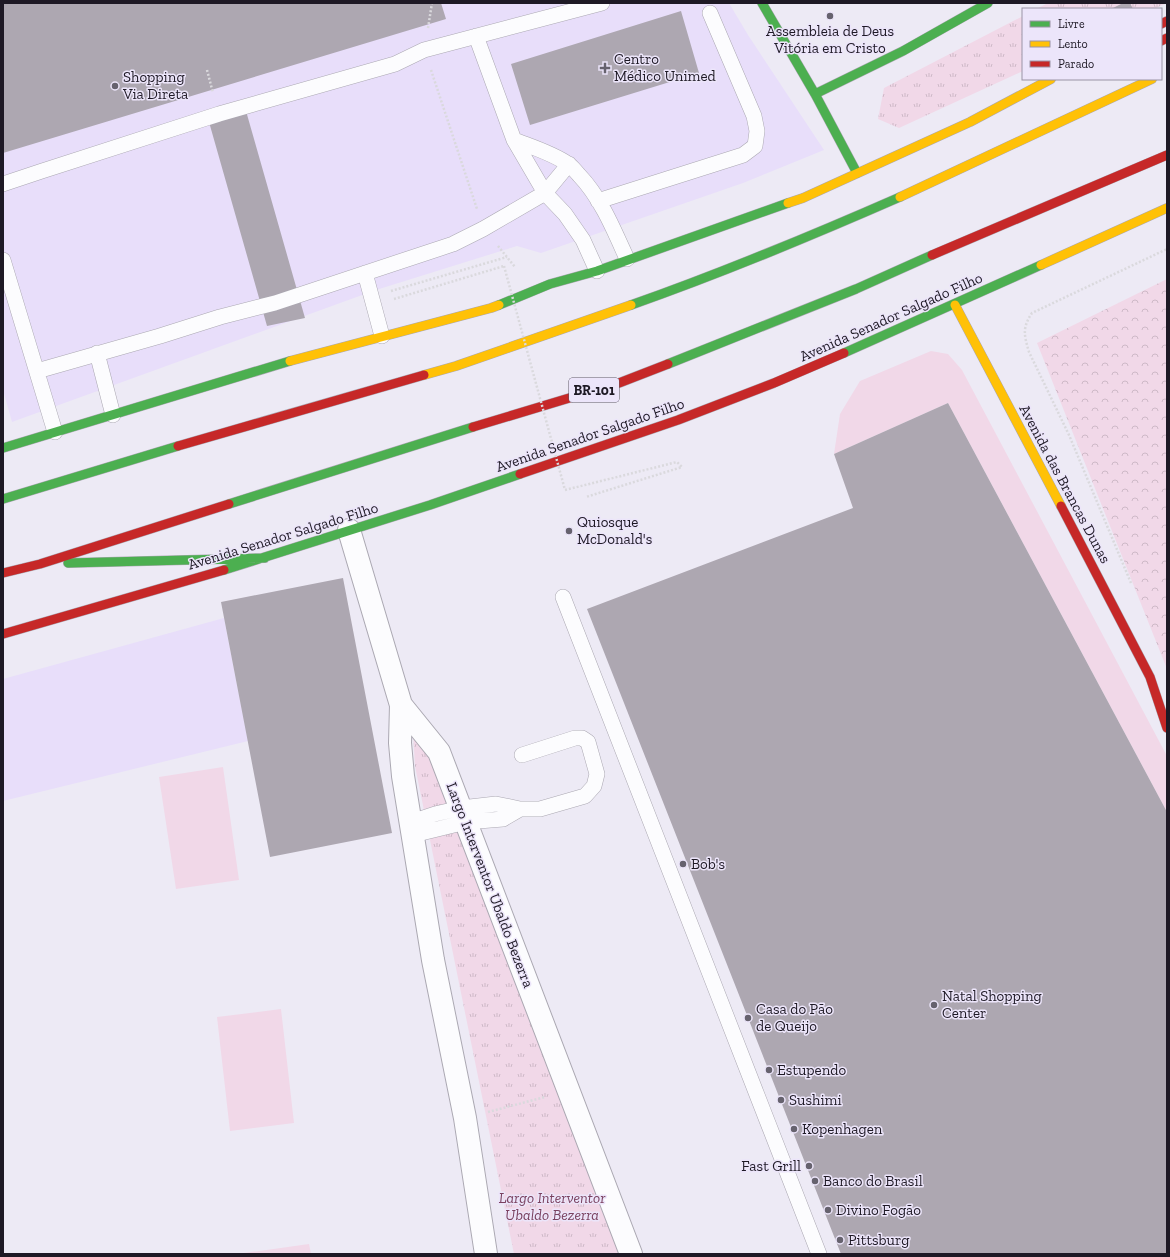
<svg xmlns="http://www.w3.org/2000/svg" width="1170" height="1257" font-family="'Zilla Slab',serif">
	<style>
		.built { fill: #e8defa }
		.green { fill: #f1d8e8 }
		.forest { fill: url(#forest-crowns) }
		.park { fill: url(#park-tufts) }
		.building { fill: #ada7b1 }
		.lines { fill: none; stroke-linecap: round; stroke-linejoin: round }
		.lane-casing { stroke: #aba8b2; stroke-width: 16 }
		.street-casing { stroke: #aba8b2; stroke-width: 24 }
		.fast-casing { stroke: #aba8b2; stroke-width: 10 }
		.slow-casing { stroke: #aba8b2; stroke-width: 10 }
		.jam-casing { stroke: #aba8b2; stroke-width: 10 }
		.path { stroke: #dad9dd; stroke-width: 2.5; stroke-dasharray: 2 2; stroke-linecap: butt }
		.lane { stroke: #fcfcfe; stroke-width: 15 }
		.street { stroke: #fcfcfe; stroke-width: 22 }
		.fast { stroke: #4caf50; stroke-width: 9 }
		.slow { stroke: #ffc107; stroke-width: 9 }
		.jam { stroke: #c62828; stroke-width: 9 }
		.path-bridge { stroke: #dad9dd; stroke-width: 2.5; stroke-dasharray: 2 2; stroke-linecap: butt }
		.poi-dot { fill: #66626e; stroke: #ece5fa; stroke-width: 1.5 }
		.labels { text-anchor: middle; stroke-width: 3; stroke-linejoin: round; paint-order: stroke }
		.shield { fill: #ece5fa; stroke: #5c5665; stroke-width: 1 }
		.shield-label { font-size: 14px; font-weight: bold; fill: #1e1925 }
		.poi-label { font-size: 15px; fill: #1e1925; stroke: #ece5fa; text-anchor: start }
		.street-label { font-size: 15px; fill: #1e1925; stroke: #ece5fa }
		.park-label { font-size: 15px; font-style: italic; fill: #7a415f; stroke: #ece5fa }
	</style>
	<defs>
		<pattern id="forest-crowns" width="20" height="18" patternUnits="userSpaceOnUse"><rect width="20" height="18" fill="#f1d8e8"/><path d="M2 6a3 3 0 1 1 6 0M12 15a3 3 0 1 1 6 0" fill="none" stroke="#ceb9c7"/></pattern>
		<pattern id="park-tufts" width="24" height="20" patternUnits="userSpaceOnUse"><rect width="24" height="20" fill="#f1d8e8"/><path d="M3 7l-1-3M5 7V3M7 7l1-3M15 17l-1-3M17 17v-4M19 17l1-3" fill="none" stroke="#ceb9c7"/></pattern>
	</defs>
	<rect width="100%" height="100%" fill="#edeaf5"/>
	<path class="built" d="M3 3H729L748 35 824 150 743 183 541 253 517 246 376 290 12 422 3 390Z
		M224 618 248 741 3 801V679Z"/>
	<path class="green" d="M931 351 948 354 962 370 1167 756V812L948 403 834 454 840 414 860 381Z
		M223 767 239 880 176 889 159 777Z
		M281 1009 294 1123 230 1131 217 1017Z
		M309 1244 311 1254H237Z"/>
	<path class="forest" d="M1167 279V669L1037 343Z"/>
	<path class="park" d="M1048 3H1167L1154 9H1036Z
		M1023 16V71L899 128 878 119 884 88Z
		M413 732 431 753 621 1254H514L415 766Z"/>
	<path class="building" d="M3 3H441L446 19 3 153Z
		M1123 3H1130L1133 9H1111Z
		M681 11 699 73 530 125 511 64Z
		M246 111 305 318 267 326 209 122Z
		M948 403 1167 812V1254H841L587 609 853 508 834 454Z
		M343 578 392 833 270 857 221 602Z"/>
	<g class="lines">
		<defs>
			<path id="lane" d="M476 36 514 140 545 193 565 214 583 240 597 271
				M514 140C532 147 552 153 568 164 572 166 575 171 579 175 601 198 614 230 627 259
				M3 184 42 171 219 114 395 64 424 50 602 3
				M598 201 743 155 755 146 757 131 754 116 710 13
				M3 260 55 432
				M365 273 382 336
				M97 353 113 415
				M37 371 160 336 220 317 275 303 453 244 483 229 545 193 569 164
				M563 597 819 1254
				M411 822 435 814 461 808 496 804 520 809H540L585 796 594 786 597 774 588 742 582 738H575L522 755
				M413 835 466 822 503 819 520 809"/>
			<path id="street" d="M349 530 401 705 400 743 403 776 433 960 465 1118 486 1254
				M401 705 439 752 631 1254"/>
			<path id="fast" d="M762 3 815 94 857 173
				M815 94 903 51 988 3
				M499 305 550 284 597 271 788 203
				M631 305C722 273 811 236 900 197
				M844 353 1041 265
				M668 364 856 289 932 255
				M3 448 290 361
				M3 499 178 446
				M229 504 473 427
				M68 563 265 558
				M224 570 430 505 520 474"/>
			<path id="slow" d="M900 197 1152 79
				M788 203 803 198 970 122 1051 79
				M1041 265 1167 208
				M955 305 1061 506
				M290 361 491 308 499 305
				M424 375 456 366 631 305"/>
			<path id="jam" d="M1161 24 1167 21
				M1161 41 1167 38
				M932 255 1167 155
				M473 427 619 383 668 364
				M178 446 424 375
				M520 474 678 420 774 383 844 353
				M1061 506 1150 677 1167 728
				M3 573 40 564 229 504
				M3 634 224 570"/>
		</defs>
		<use href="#lane" class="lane-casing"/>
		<use href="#street" class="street-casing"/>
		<use href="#fast" class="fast-casing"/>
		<use href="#slow" class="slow-casing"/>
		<use href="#jam" class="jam-casing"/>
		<path class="path" d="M428 28 432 3
			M207 70 213 93
			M431 70 477 209
			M498 246 515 267
			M391 291 507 257
			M394 299 504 266
			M565 490 677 462 682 467 586 497
			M1131 583 1069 435 1029 352C1024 335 1022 328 1032 313L1167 249
			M488 1112 545 1097"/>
		<use href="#lane" class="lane"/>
		<use href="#street" class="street"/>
		<use href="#fast" class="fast"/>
		<use href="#slow" class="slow"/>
		<use href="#jam" class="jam"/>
		<path class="path-bridge" d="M504 266 565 490"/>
	</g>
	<g class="poi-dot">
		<circle cx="830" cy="16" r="4"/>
		<path d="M603 62h4v4h4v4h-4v4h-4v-4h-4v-4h4z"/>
		<circle cx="115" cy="86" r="4"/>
		<circle cx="569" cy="531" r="4"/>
		<circle cx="683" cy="864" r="4"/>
		<circle cx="934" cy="1005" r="4"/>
		<circle cx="748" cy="1018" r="4"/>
		<circle cx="769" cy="1070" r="4"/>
		<circle cx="781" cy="1100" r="4"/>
		<circle cx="794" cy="1129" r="4"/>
		<circle cx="809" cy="1166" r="4"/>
		<circle cx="815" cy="1181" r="4"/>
		<circle cx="828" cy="1210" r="4"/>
		<circle cx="840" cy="1240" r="4"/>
	</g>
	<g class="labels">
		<rect class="shield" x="569" y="378" width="50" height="24" rx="3"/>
		<g class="shield-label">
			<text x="594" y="395">BR-101</text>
		</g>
		<g class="poi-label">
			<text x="830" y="36" text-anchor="middle">Assembleia de Deus<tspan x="830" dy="17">Vitória em Cristo</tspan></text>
			<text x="614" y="64">Centro<tspan x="614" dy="17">Médico Unimed</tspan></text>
			<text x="123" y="82">Shopping<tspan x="123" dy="17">Via Direta</tspan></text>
			<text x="577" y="527">Quiosque<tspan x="577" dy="17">McDonald's</tspan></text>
			<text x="691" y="869">Bob's</text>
			<text x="942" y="1001">Natal Shopping<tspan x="942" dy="17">Center</tspan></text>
			<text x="756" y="1014">Casa do Pão<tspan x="756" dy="17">de Queijo</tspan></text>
			<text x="777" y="1075">Estupendo</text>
			<text x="789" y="1105">Sushimi</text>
			<text x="802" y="1134">Kopenhagen</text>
			<text x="801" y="1171" text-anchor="end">Fast Grill</text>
			<text x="823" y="1186">Banco do Brasil</text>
			<text x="836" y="1215">Divino Fogão</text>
			<text x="848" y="1245">Pittsburg</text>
		</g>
		<g class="street-label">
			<text transform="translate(891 317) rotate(-24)" y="5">Avenida Senador Salgado Filho</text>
			<text transform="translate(590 435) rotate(-19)" y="5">Avenida Senador Salgado Filho</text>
			<text transform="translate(1065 484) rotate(62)" y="5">Avenida das Brancas Dunas</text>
			<text transform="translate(283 536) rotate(-17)" y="5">Avenida Senador Salgado Filho</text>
			<text transform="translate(490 885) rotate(69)" y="5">Largo Interventor Ubaldo Bezerra</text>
		</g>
		<g class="park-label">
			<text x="552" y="1203">Largo Interventor<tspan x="552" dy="17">Ubaldo Bezerra</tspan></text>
		</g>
	</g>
	<rect width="1170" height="1257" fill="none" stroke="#1e1925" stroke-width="8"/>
	<rect x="1022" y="8" width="140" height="72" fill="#ece5fa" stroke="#9a93a5"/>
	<rect x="1030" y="21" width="20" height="6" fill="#4caf50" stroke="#9a93a5"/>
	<text x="1058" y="28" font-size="12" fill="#1e1925">Livre</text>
	<rect x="1030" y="41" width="20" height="6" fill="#ffc107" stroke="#9a93a5"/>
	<text x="1058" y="48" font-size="12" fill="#1e1925">Lento</text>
	<rect x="1030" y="61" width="20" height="6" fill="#c62828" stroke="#9a93a5"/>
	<text x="1058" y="68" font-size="12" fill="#1e1925">Parado</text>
</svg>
